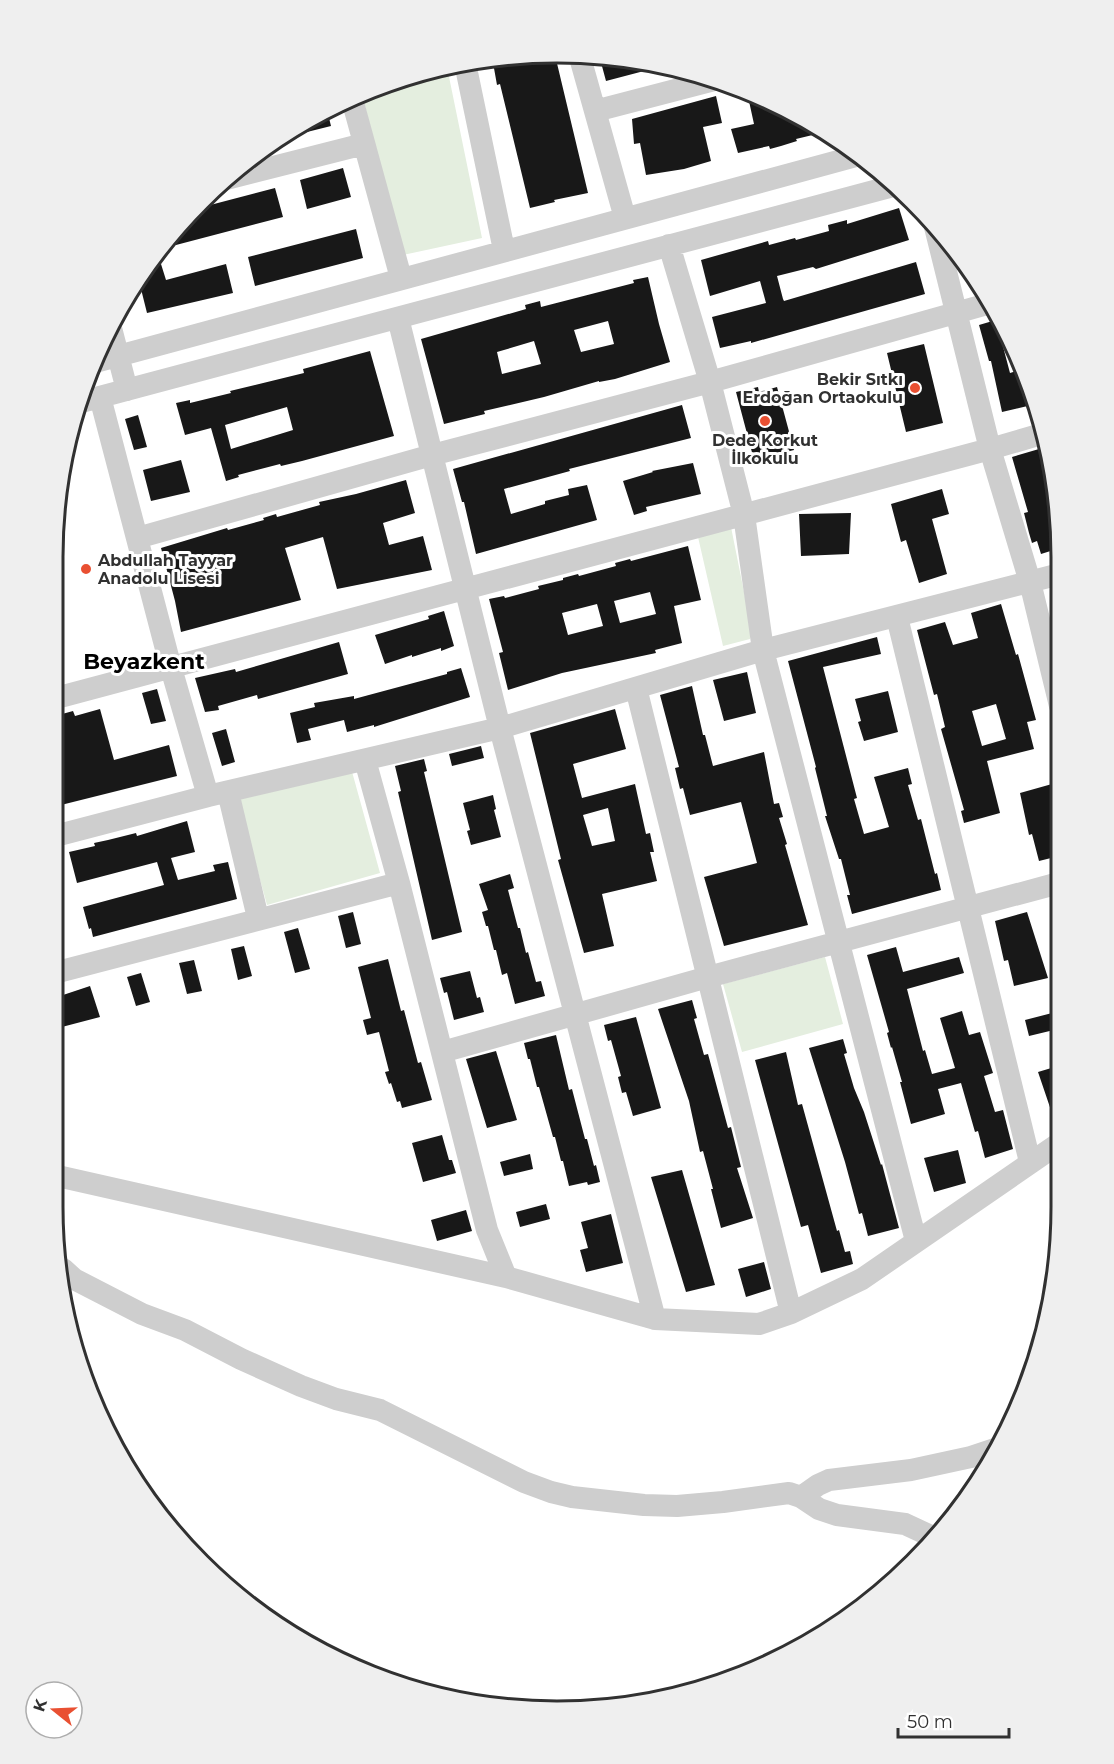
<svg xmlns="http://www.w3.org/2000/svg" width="1114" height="1764" font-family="Montserrat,sans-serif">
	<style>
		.green { fill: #e4eedf }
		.building { fill: #181818; fill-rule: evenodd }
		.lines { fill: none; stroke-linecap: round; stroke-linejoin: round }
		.minor { stroke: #cecece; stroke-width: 22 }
		.poi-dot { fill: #e95032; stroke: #fff; stroke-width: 2 }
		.labels { text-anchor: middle; stroke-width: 6; stroke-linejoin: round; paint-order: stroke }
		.poi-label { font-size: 16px; font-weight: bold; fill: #313131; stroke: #fff; text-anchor: end }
		.district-label { font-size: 22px; font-weight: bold; fill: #000; stroke: #fff }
		.rim { fill: none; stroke: #313131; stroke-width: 3 }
	</style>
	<rect width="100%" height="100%" fill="#fff"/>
	<path class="green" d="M447 67 482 238 403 255 362 94 395 79Z
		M731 527 752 632 750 639 723 646 698 537Z
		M351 768 380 873 267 905 238 799Z
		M825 957 843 1024 742 1052 723 984Z"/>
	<path class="building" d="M555 55 588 193 554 200 555 202 530 208 500 84 497 85 492 57Z
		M599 55 635 61 663 66 606 81Z
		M747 92 780 105 825 132 796 139 797 141 781 146 770 149 769 146 738 153 731 129 754 124Z
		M716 96 722 123 703 127 711 161 684 169 646 175 640 143 634 144 632 119Z
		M327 110 331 126 307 132 304 121Z
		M343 168 351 197 307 209 300 180Z
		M275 188 283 217 176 245 173 233 195 209Z
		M899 208 909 240 816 269 813 267 777 276 783 299 784 301 916 262 925 294 751 343V341L720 348 712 317 766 303 760 281 710 296 701 260 768 241 769 245 795 238 796 240 829 231 828 225 847 220V224Z
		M356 229 363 258 255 286 248 257Z
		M161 264 166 280 226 264 233 293 147 313 139 281 146 268Z
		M648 277 659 324 670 362 615 379 599 382V381L544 397 484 411 485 414 444 424 421 339 526 309 525 305 540 301 541 307 634 283 633 280ZM608 321 614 344 581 352 574 330ZM534 341 541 364 502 374 497 352Z
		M996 320 1010 373 1023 369 1036 404 1002 412 991 361H989L979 325Z
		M924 344 943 423 906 432 887 353Z
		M370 351 394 436 302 461 281 466 280 464 238 475 239 477 226 481 211 428 185 435 176 403 190 400V403L231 393 230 391 304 373 303 369ZM287 407 293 430 231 449 225 425Z
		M758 387 759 392 777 387 794 450 754 460 736 392Z
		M682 405 691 438 569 469 570 471 504 489 511 514 545 504V501L569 495 568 489 587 485 597 520 476 554 464 502H462L453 469Z
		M138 415 147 447 134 450 125 419Z
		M1039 449 1060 530V548L1041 554 1037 541 1032 543 1029 533 1024 513 1028 512 1012 457Z
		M181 460 190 492 151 501 143 470Z
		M693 463 701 494 646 507 647 511 634 515 623 481 653 472 652 471Z
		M406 480 415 513 383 523 389 545 423 536 432 570 337 589 323 537 285 548 301 600 181 632 175 601 161 548 227 528 228 530 264 520 263 518 276 514 277 517 320 505 319 502 356 494Z
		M942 489 949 514 932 519 947 574 919 583 906 540 901 542 891 504Z
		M851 513 849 554 801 556 799 514Z
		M688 546 701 600 674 606 682 643 655 650 656 653 562 673 508 690 499 653 503 652 489 599 504 596 505 598 539 589 538 586 563 580V578L578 574 579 576 616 566 615 563 630 559 631 561ZM650 592 656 614 620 623 614 601ZM597 604 603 626 568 635 562 613Z
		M1001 604 1016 655 1018 654 1036 720 1027 722 1034 749 987 761 1000 813 964 823 961 811 964 810 941 729 945 727 937 694 934 695 917 630 945 622 953 645 978 638 971 613ZM996 704 1006 739 982 746 972 711Z
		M444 611 454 646 441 651V648L412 657V655L385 664 375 635 429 619 428 616Z
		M877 637 881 654 823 667 857 798 854 799 864 834 889 827 874 777 908 768 912 784 908 785 918 820 921 819 935 874 937 873 941 890 852 914 847 895H850L841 859H839L825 816H827L815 768 816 767 788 661Z
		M339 642 348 674 258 699 257 695 218 706 219 710 205 712 195 678 235 669 236 672Z
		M461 668 470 697 374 727V725L347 732 344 720 308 729 311 740 297 743 290 713 315 707 314 703 354 696V699L447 674V672Z
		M747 672 756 713 724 721 713 680Z
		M692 686 703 735H705L713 766 764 752 774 804 779 803 783 817 779 818 787 844 785 845 808 925 724 946 704 877 757 863 741 802 690 815 683 788 680 789 675 768 679 767 660 695Z
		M157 689 166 721 151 724 142 693Z
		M888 691 898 732 864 741 858 722 861 721 855 699Z
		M100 709 114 760 169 745 177 776 57 806 55 799V716L73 711 75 716Z
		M615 709 626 749 573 764 582 798 635 784 646 834 650 833 654 852H650L657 881 602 894 614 946 584 953 558 860 561 859 530 733ZM608 808 615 841 592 846 583 815Z
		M226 729 235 762 222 766 212 733Z
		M481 746 484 758 452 766 449 754Z
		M424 759 427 771 424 772 462 932 432 940 398 792 401 791 395 766Z
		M1052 784 1059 810V856L1039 861 1032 834 1029 835 1020 793Z
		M493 795 496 809 494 810 501 837 471 845 467 831 470 830 463 803Z
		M187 821 195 852 171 858 178 880 215 871 213 865 228 862 237 899 93 937 91 928 89 929 83 907 164 885 157 862 77 883 69 852 95 846 94 843 108 840 136 833 137 836Z
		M510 874 514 888 508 890 518 928H520L526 953 528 952 536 982 541 981 545 996 515 1004 507 973 502 975 496 950H494L488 926H486L482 912 488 910 479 884Z
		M353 912 361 944 346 948 338 916Z
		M1027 912 1048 978 1014 986 1008 960 1004 961 995 921Z
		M298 928 310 969 295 973 284 932Z
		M244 946 252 976 238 980 231 949Z
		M896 947 903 972 959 957 964 973 907 989 923 1051 925 1050 932 1074 955 1068 940 1018 962 1011 969 1035 980 1032 993 1073 984 1076 995 1112 1003 1110 1013 1149 985 1158 978 1131 975 1132 961 1083 938 1089 945 1114 911 1124 900 1082H902L892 1047 891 1048 887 1033 889 1032 867 955Z
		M388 959 401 1011 404 1010 418 1063 421 1062 432 1100 402 1108 400 1101 397 1102 391 1083 389 1084 385 1072 389 1071 379 1032 367 1035 363 1020 371 1018 358 967Z
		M194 960 202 991 187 994 179 963Z
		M470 971 477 998 480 997 484 1012 454 1020 447 992 444 993 440 978Z
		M141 973 150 1002 136 1006 127 977Z
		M90 986 100 1017 58 1028 54 1012V998Z
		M692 1000 697 1018 694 1019 704 1055 708 1054 728 1128 731 1127 741 1167 737 1168 753 1218 721 1228 711 1189H713L703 1151 700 1152 689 1101 658 1009Z
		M1056 1012 1058 1029 1029 1036 1025 1020Z
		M636 1017 661 1108 633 1116 626 1092 622 1093 618 1077 621 1076 611 1040 608 1041 604 1025Z
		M556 1035 569 1090 572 1089 585 1139H587L594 1166 596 1165 600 1182 588 1185 587 1182 569 1186 563 1161H561L555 1137H553L539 1087H537L530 1059H528L524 1043Z
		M843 1039 847 1053 844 1054 854 1088 864 1112 881 1165 882 1164 899 1228 868 1236 862 1213 859 1214 845 1162 809 1048Z
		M496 1051 517 1120 487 1128 466 1059Z
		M786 1052 798 1105 802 1104 837 1231 839 1230 845 1252 850 1251 853 1264 821 1273 808 1225 801 1227 755 1060Z
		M1058 1066V1124L1056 1125 1038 1072Z
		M442 1135 449 1160H452L456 1173 423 1182 412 1143Z
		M958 1150 966 1183 934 1192 924 1158Z
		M530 1154 533 1169 504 1176 500 1162Z
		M682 1170 715 1285 686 1292 651 1177Z
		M546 1204 550 1219 520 1227 516 1212Z
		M466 1210 472 1231 437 1241 431 1220Z
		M611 1214 623 1263 586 1272 580 1250 588 1248 581 1222Z
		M764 1262 771 1289 746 1297 738 1269Z"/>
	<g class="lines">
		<path class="minor" d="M579 54 625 218
			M465 63 504 250
			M352 99 401 278
			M595 111 714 80
			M222 180 364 144
			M935 227 990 449 1030 582 1060 706
			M669 245 710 382 744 515 763 650 916 1241
			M398 318 500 728 655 1319
			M111 328 127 390
			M92 363 860 155
			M100 397 171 668 208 796
			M81 402 893 186
			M137 538 432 455 710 382 991 303
			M897 617 1030 1162
			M636 688 791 1313
			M56 698 990 449 1045 433
			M365 760 399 883 487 1230 506 1277 655 1319 759 1324 791 1313 862 1279 1058 1144
			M228 792 258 918
			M55 836 208 796 500 728 763 650 1060 574
			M54 973 399 883
			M442 1052 708 977 1059 883
			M53 1175 506 1277
			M63 1269 74 1279 142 1314 185 1330 241 1359 301 1386 336 1399 380 1410 524 1482 551 1492 572 1497 644 1505 677 1506 723 1502 789 1493 801 1497 819 1509 837 1515 905 1524 933 1537
			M801 1497 818 1485 829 1480 911 1470 971 1457 995 1449"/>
	</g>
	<g class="poi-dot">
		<circle cx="915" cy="388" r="6"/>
		<circle cx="765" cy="421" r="6"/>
		<circle cx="86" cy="569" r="6"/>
	</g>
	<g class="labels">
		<g class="poi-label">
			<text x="903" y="385">Bekir Sıtkı<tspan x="903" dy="18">Erdoğan Ortaokulu</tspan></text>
			<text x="765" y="446" text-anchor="middle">Dede Korkut<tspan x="765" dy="18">İlkokulu</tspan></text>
			<text x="98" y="566" text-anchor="start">Abdullah Tayyar<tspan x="98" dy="18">Anadolu Lisesi</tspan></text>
		</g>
		<g class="district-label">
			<text x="144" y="669">Beyazkent</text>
		</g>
	</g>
	<path d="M0 0H1114V1764H0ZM557 63H557A494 494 0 0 1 1051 557V1207A494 494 0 0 1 557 1701H557A494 494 0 0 1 63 1207V557A494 494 0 0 1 557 63Z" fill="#efefef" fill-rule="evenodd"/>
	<path class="rim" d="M557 63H557A494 494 0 0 1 1051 557V1207A494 494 0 0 1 557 1701H557A494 494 0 0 1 63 1207V557A494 494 0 0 1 557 63Z"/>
	<g transform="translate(54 1710) rotate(288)"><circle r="28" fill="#ffffff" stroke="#adadad" stroke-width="1.5"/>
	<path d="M0-4.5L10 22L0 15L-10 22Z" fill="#e95032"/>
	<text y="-9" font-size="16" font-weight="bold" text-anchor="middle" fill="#313131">K</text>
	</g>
	<path d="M898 1728v9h111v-9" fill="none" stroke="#313131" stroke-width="3"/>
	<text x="907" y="1728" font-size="18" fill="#313131" stroke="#ffffff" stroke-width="4.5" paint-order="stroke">50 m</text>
</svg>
